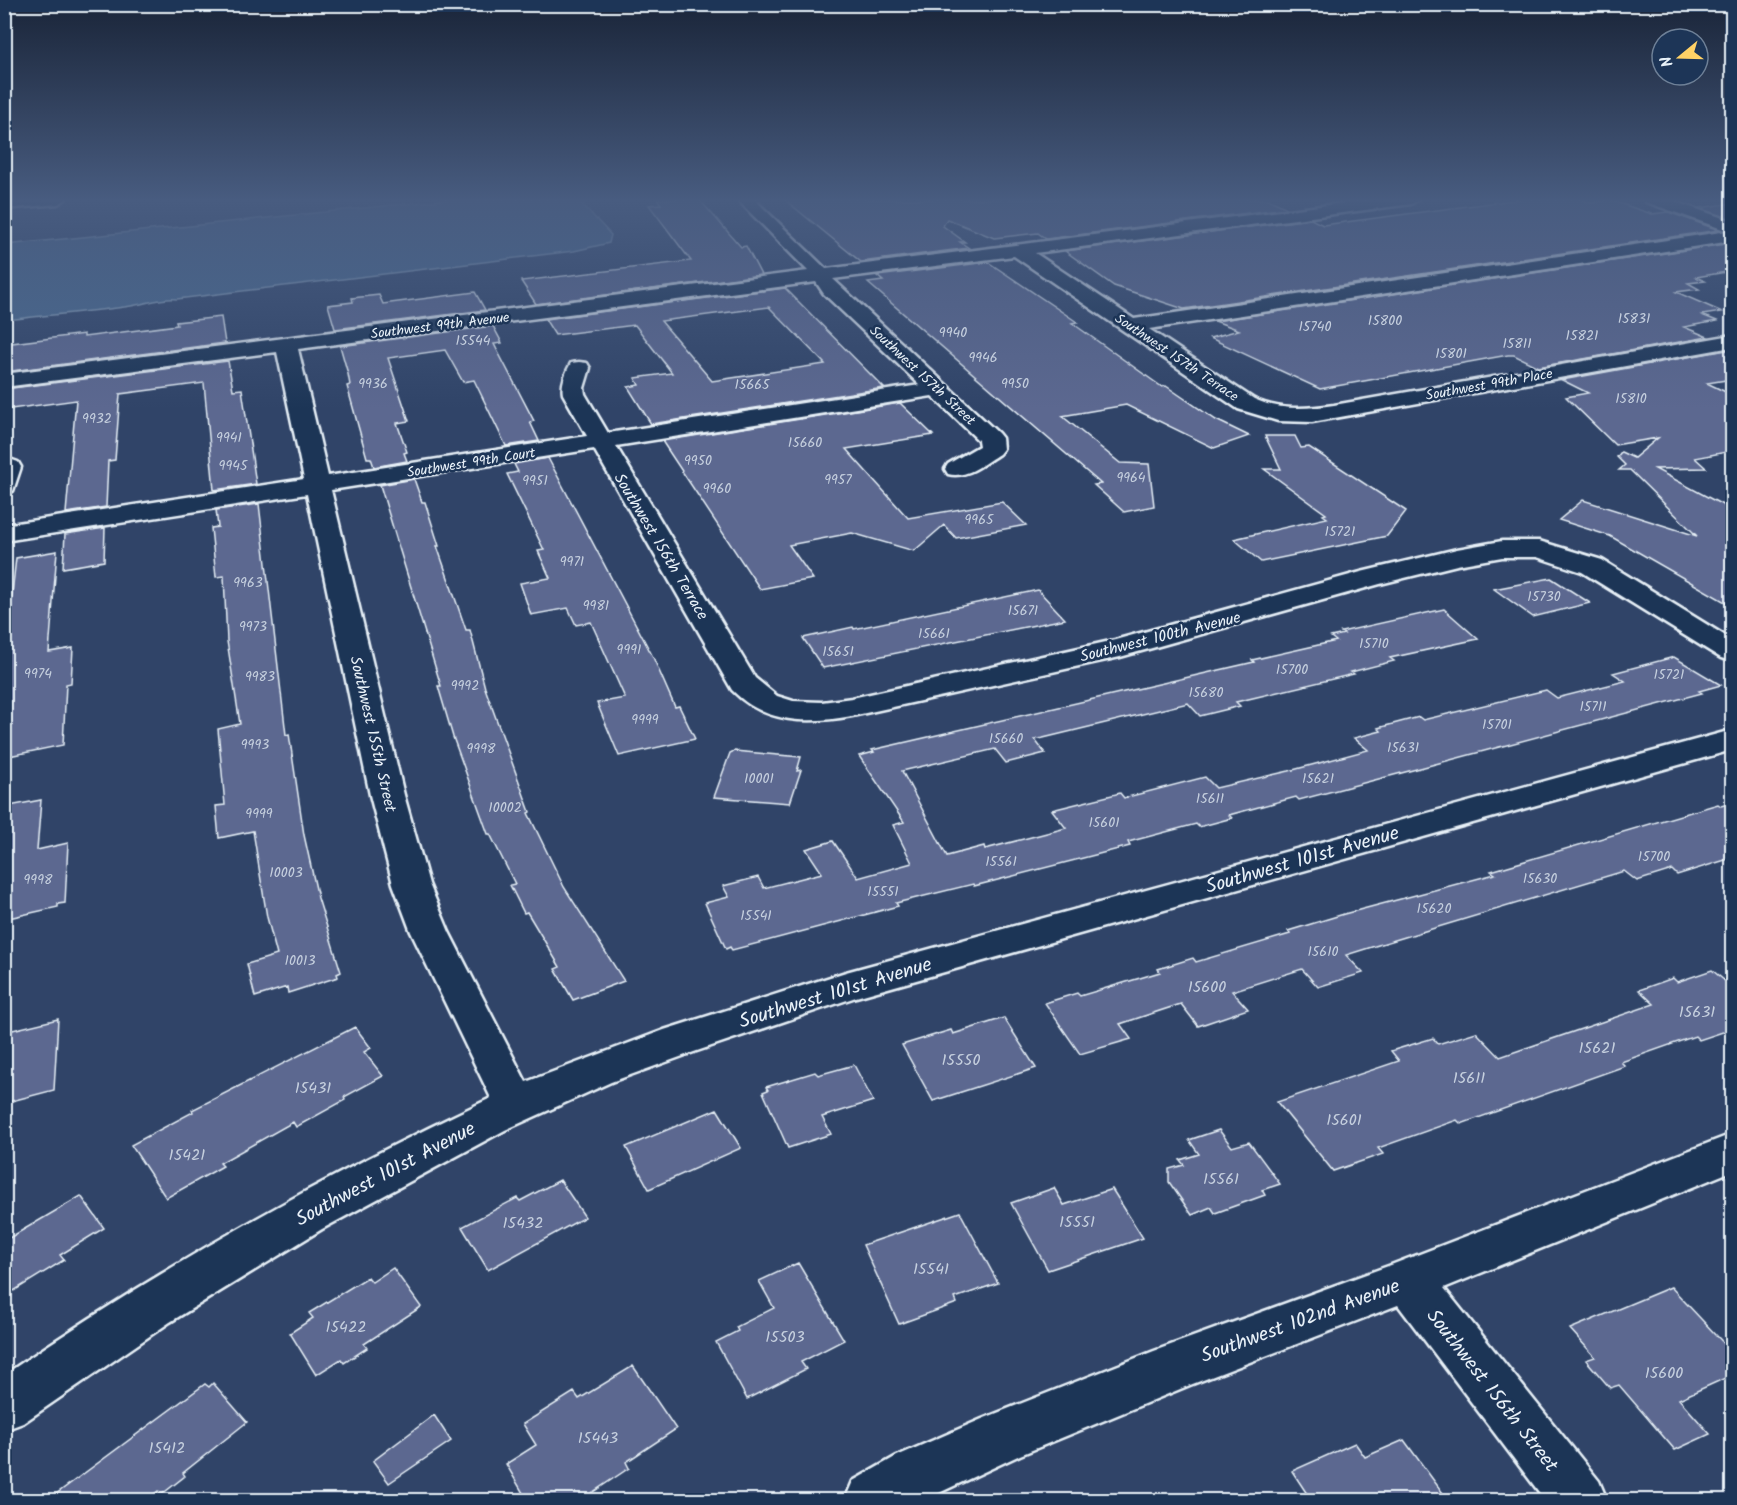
<svg xmlns="http://www.w3.org/2000/svg" width="1737" height="1505" font-family="Kalam,sans-serif">
	<style>
		.water { fill: #496b90; stroke: #89a1ba; stroke-width: 1.5 }
		.building { fill: #5c6890; stroke: #e8f1f8; stroke-width: 1.5; fill-rule: evenodd }
		.lines { fill: none; stroke-linecap: round; stroke-linejoin: round }
		.minor-casing { stroke: #e8f1f8; stroke-width: 5 }
		.minor { fill: #1d3557; fill-rule: evenodd }
		.labels { text-anchor: middle; stroke-width: 5; stroke-linejoin: round; paint-order: stroke }
		.number-label { font-size: 14px; fill: #c5cfde }
		.far-street-label { font-size: 14px; fill: #e8f1f8; stroke: #1d3557 }
		.street-label { font-size: 16px; fill: #e8f1f8; stroke: #1d3557 }
		.near-number-label { font-size: 16px; fill: #c5cfde }
		.near-street-label { font-size: 20px; fill: #e8f1f8; stroke: #1d3557 }
	</style>
	<rect width="100%" height="100%" fill="#304468"/>
	<filter id="ink" filterUnits="userSpaceOnUse"><feTurbulence type="fractalNoise" baseFrequency=".0167" numOctaves="2"/><feDisplacementMap in="SourceGraphic" scale="12" xChannelSelector="R" yChannelSelector="G"/><feConvolveMatrix kernelMatrix="1 2 1 2 8 2 1 2 1" color-interpolation-filters="sRGB"/></filter>
	<g filter="url(#ink)">
		<path class="water" d="M452 199H582L584 201 582 204 611 235 609 243 574 251 177 299C163 297 145 304 131 306 89 312 47 315 5 320V245Z"/>
		<path class="building" d="M657 199H699L741 247 746 246 761 275 536 304 521 281 691 261 649 205 661 204Z
			M784 199H1268L1287 208 1046 239 1038 233 994 238 947 219 943 226 965 242H960L969 248 861 262Z
			M1521 199H1580L1591 203 1610 200 1652 214 1668 212 1719 230 1184 309 1114 286 1065 251 1311 219 1323 225Z
			M1732 203V219L1699 208Z
			M1732 243V271L1696 277 1705 281 1688 283 1699 289 1676 292 1722 312 1702 315 1717 321 1684 327 1708 337 1538 367 1514 355H1508L1320 389 1210 338 1239 330 1215 321Z
			M988 262 1077 322 1072 323 1162 387 1166 386 1216 420 1249 436 1214 448 1126 405 1062 416 1120 463 1149 464 1154 506 1124 512 1094 485 1101 484 868 283 883 281 877 276Z
			M785 288 884 388 651 424 628 387 639 385 635 378 672 373 635 325 555 335 545 319ZM769 307 825 364 712 381 661 321Z
			M475 292 485 310 335 329 328 305 353 302 352 298 379 295 383 304Z
			M221 317 225 343 4 372V344L84 334V337L177 325 176 322Z
			M493 326 502 343 494 344 534 421 530 422 539 441 506 446 474 380 463 382 445 350 388 358 409 421 397 423 407 452 404 453 407 461 374 467 371 458H367L347 386 350 385 348 374 340 346Z
			M1732 349V379L1707 383 1732 395V451L1695 458 1706 468 1655 469 1732 510V606L1610 536 1559 520 1583 500 1697 536 1630 470H1619L1625 465 1617 457 1621 452 1634 458 1658 438 1615 445 1566 397 1588 393 1562 380Z
			M228 361 233 390 242 389 256 484 214 490 204 383 120 394 115 460 108 461 106 507 66 513 76 400 4 410V389Z
			M900 403 933 435 846 449 908 518 1002 502 1026 525 956 538 944 525 914 551 852 533 789 545 813 579 760 589 662 441Z
			M1265 436H1295L1301 448 1309 447 1406 511 1387 536 1261 562 1234 539 1327 518 1323 515 1326 514 1264 469H1281Z
			M548 458 653 657 675 707 679 706 695 739 619 756 597 703 625 698 591 622 576 625 568 608 531 615 520 583 550 578 538 551 544 550 507 474 518 472 514 464Z
			M414 479 422 502H425L439 546H437L466 630H470L485 688 530 812 528 813 564 887 624 981 573 1000 555 969 560 967 527 912 524 913 510 885 515 884 490 834H488L453 737 438 686H441L380 485Z
			M259 504 286 735 289 734 304 835 318 898 341 972 337 974 338 977 288 993 287 987 255 997 247 964 277 955 267 917 253 831 219 838 216 806 225 805 218 729 240 724 227 641 224 576 216 577 211 528 218 527 216 510Z
			M105 528 104 561 63 568 65 534Z
			M57 551 49 652 73 648 71 683 66 684 63 745 4 757V664L16 558Z
			M1551 578 1590 603 1533 617 1494 589Z
			M1038 590 1065 619 823 668 803 638 853 627 854 629Z
			M1444 609 1478 639 1390 658 1394 661 1351 672 1354 674 1236 702 1240 706 1200 716 1188 703 1035 740 1045 753 1006 763 995 749 902 771 947 856 984 846 985 849 1066 828 1052 810 1120 793 1124 798 1205 777 1216 788 1289 771 1368 750 1354 738 1381 731 1378 728 1419 717 1423 720 1546 690 1557 698 1625 681 1613 673 1674 657 1721 685 1699 691 1702 693 1409 771 1299 800 1296 797 1229 815 1232 818 1199 827 1196 824 1128 842 1130 846 974 886 973 884 896 903 898 906 732 950 730 947 726 949 705 903 729 897 723 886 758 877 764 888 822 873 806 849 833 841 858 878 912 863 893 825 904 822 859 756 874 752 872 750 1254 662 1252 660 1336 641 1331 637 1344 634 1341 632Z
			M734 751 801 757 797 771 801 770 790 803 714 797 730 753Z
			M41 800 37 850 68 843 65 903 58 904V907L4 919V807Z
			M1732 803V858L1677 875 1672 870 1637 881 1624 871 1375 946 1346 955 1363 973 1318 987 1302 969 1232 991 1248 1009 1198 1026 1181 1004 1120 1024 1131 1039 1080 1054 1045 1003 1077 993 1080 996 1160 972 1158 969 1193 958 1196 962 1290 934 1288 931 1344 914 1495 874 1491 871 1718 804 1721 806Z
			M1712 970 1732 987V1029L1699 1040 1695 1036 1621 1062 1625 1066 1461 1124 1457 1120 1378 1148 1383 1154 1333 1171 1277 1102 1399 1061 1391 1051 1433 1038 1438 1044 1476 1032 1500 1057 1654 1004 1639 990 1673 978 1677 982Z
			M1004 1018 1036 1068 933 1101 902 1045 951 1030 953 1034Z
			M58 1019 54 1090 4 1103V1032Z
			M355 1027 371 1048 364 1052 383 1076 344 1097 345 1100 296 1127 293 1122 220 1163 223 1166 166 1198 131 1145 193 1112 192 1110Z
			M854 1065 873 1101 822 1117 831 1134 788 1148 763 1092 768 1090 766 1087 815 1072 818 1075Z
			M717 1109 741 1148 649 1189 626 1147Z
			M1219 1130 1232 1147 1249 1142 1280 1184 1262 1190 1265 1195 1215 1213 1211 1207 1192 1215 1169 1182V1169L1184 1165 1180 1160 1199 1154 1189 1140Z
			M560 1180 585 1217 488 1270 462 1227 517 1198 520 1201Z
			M1054 1188 1064 1205 1112 1189 1143 1238 1048 1270 1011 1203Z
			M81 1196 104 1228 60 1255 64 1260 4 1297V1241Z
			M960 1212 998 1283 955 1298 957 1303 899 1324 863 1245Z
			M798 1263 844 1340 801 1362 806 1369 747 1399 716 1342 738 1331 736 1327 774 1308 759 1281Z
			M393 1268 421 1307 364 1344 367 1348 344 1363 341 1359 316 1375 290 1333 313 1318 309 1313 368 1277 372 1282Z
			M1671 1287 1732 1352V1375L1679 1399 1710 1434 1675 1450 1619 1385 1610 1388 1586 1360 1595 1357 1570 1329Z
			M633 1366 676 1429 626 1462 629 1468 581 1500H527L506 1464 536 1445 523 1424 574 1392 579 1399Z
			M213 1383 247 1422 183 1473 185 1476 161 1495 158 1491 146 1500H48L205 1384 209 1387Z
			M434 1415 451 1441 389 1483 373 1461Z
			M1404 1440 1448 1500H1311L1292 1471 1355 1443 1365 1457Z"/>
		<g class="lines">
			<defs>
				<path id="minor" d="M4 199H66L58 204 4 209Z
					M737 199H754L826 269 1375 199H1419L1411 204 1035 253 1134 319 1728 231 1646 202 1644 199H1667L1732 221V241L1149 329 1254 399C1280 411 1306 409 1334 405L1732 335V347L1312 422 1278 421 1238 409 1014 256 833 279 998 433 1002 438 1003 449 999 454C984 463 967 479 948 474L945 469 948 464 979 446 978 440 932 396 616 446 755 678 777 696 793 701 822 702 852 698 1115 640 1361 572 1457 549 1502 541H1539L1602 560 1732 640V661L1721 658 1582 572 1537 557H1502L1457 565 1380 584 1120 657 852 716C808 724 765 724 732 690L594 449 331 490 404 795 429 884 449 932 526 1082 664 1030 846 972 1732 730V750L856 997 694 1052 611 1082 505 1130 322 1229 170 1322 23 1423 4 1430V1375C158 1270 322 1177 491 1098L411 932 393 884 370 795 307 494 4 541V525L304 479 277 352 4 387V374L808 271ZM816 282 824 294 920 385 608 433 585 394 584 388 590 368 587 363 579 362 571 363C566 372 561 384 563 394L587 436 328 476 298 349Z
					M4 457 18 462 21 467 13 491 4 493Z
					M1732 1134V1171L1444 1288 1599 1481 1607 1500H1545L1398 1305 1190 1385 1020 1455 924 1500H845L853 1481 897 1456 982 1419 1154 1351 1391 1265Z"/>
			</defs>
			<use href="#minor" class="minor-casing"/>
			<use href="#minor" class="minor"/>
		</g>
	</g>
	<linearGradient id="sky" x2="0" y2="1"><stop stop-color="#1a2539"/><stop offset="0.49" stop-color="#485c80"/><stop offset="1" stop-color="#485c80" stop-opacity="0"/></linearGradient>
	<rect width="1737" height="409" fill="url(#sky)"/>
	<g class="labels">
		<g class="number-label">
			<text x="1634" y="323">15831</text>
			<text x="1385" y="325">15800</text>
			<text x="1315" y="331">15740</text>
			<text x="953" y="337">9940</text>
			<text x="1582" y="340">15821</text>
			<text x="473" y="345">15544</text>
			<text x="1517" y="348">15811</text>
			<text x="1451" y="358">15801</text>
			<text x="983" y="362">9946</text>
			<text x="373" y="388">9936</text>
			<text x="1015" y="388">9950</text>
			<text x="752" y="389">15665</text>
			<text x="1631" y="403">15810</text>
			<text x="97" y="423">9932</text>
			<text x="229" y="442">9941</text>
			<text x="805" y="447">15660</text>
			<text x="698" y="465">9950</text>
			<text x="233" y="470">9945</text>
			<text x="1131" y="482">9964</text>
			<text x="838" y="484">9957</text>
			<text x="535" y="485">9951</text>
			<text x="717" y="493">9960</text>
			<text x="979" y="524">9965</text>
			<text x="1340" y="536">15721</text>
			<text x="572" y="566">9971</text>
			<text x="248" y="587">9963</text>
			<text x="1544" y="601">15730</text>
			<text x="596" y="610">9981</text>
			<text x="1023" y="615">15671</text>
			<text x="253" y="631">9973</text>
			<text x="934" y="638">15661</text>
			<text x="1374" y="648">15710</text>
			<text x="629" y="654">9991</text>
			<text x="838" y="656">15651</text>
			<text x="1292" y="674">15700</text>
			<text x="38" y="678">9974</text>
			<text x="1669" y="679">15721</text>
			<text x="260" y="681">9983</text>
			<text x="465" y="690">9992</text>
			<text x="1206" y="697">15680</text>
			<text x="1593" y="711">15711</text>
			<text x="645" y="724">9999</text>
			<text x="1497" y="729">15701</text>
			<text x="1006" y="743">15660</text>
			<text x="255" y="749">9993</text>
			<text x="1403" y="752">15631</text>
			<text x="481" y="753">9998</text>
			<text x="759" y="783">10001</text>
			<text x="1318" y="783">15621</text>
			<text x="1210" y="803">15611</text>
			<text x="505" y="812">10002</text>
			<text x="259" y="818">9999</text>
			<text x="1104" y="827">15601</text>
			<text x="1654" y="861">15700</text>
			<text x="1001" y="866">15561</text>
			<text x="286" y="877">10003</text>
			<text x="1540" y="883">15630</text>
			<text x="38" y="884">9998</text>
			<text x="883" y="896">15551</text>
			<text x="1434" y="913">15620</text>
			<text x="756" y="920">15541</text>
			<text x="1323" y="956">15610</text>
			<text x="300" y="965">10013</text>
		</g>
		<g class="far-street-label">
			<text transform="translate(440 325) rotate(-7)" y="5">Southwest 99th Avenue</text>
			<text transform="translate(1177 357) rotate(34)" y="5">Southwest 157th Terrace</text>
			<text transform="translate(923 375) rotate(43)" y="5">Southwest 157th Street</text>
			<text transform="translate(1489 384) rotate(-10)" y="5">Southwest 99th Place</text>
			<text transform="translate(471 462) rotate(-9)" y="5">Southwest 99th Court</text>
		</g>
		<g class="street-label">
			<text transform="translate(662 546) rotate(59)" y="6">Southwest 156th Terrace</text>
			<text transform="translate(1160 636) rotate(-14)" y="6">Southwest 100th Avenue</text>
			<text transform="translate(374 734) rotate(77)" y="6">Southwest 155th Street</text>
		</g>
		<g class="near-number-label">
			<text x="1207" y="992">15600</text>
			<text x="1697" y="1017">15631</text>
			<text x="1597" y="1053">15621</text>
			<text x="961" y="1065">15550</text>
			<text x="1469" y="1083">15611</text>
			<text x="313" y="1093">15431</text>
			<text x="1344" y="1125">15601</text>
			<text x="187" y="1160">15421</text>
			<text x="1221" y="1184">15561</text>
			<text x="1077" y="1227">15551</text>
			<text x="523" y="1228">15432</text>
			<text x="931" y="1274">15541</text>
			<text x="346" y="1332">15422</text>
			<text x="785" y="1342">15503</text>
			<text x="1664" y="1378">15600</text>
			<text x="598" y="1443">15443</text>
			<text x="167" y="1453">15412</text>
		</g>
		<g class="near-street-label">
			<text transform="translate(1302 859) rotate(-16)" y="7">Southwest 101st Avenue</text>
			<text transform="translate(835 992) rotate(-17)" y="7">Southwest 101st Avenue</text>
			<text transform="translate(385 1173) rotate(-28)" y="7">Southwest 101st Avenue</text>
			<text transform="translate(1300 1320) rotate(-20)" y="7">Southwest 102nd Avenue</text>
			<text transform="translate(1493 1390) rotate(52)" y="7">Southwest 156th Street</text>
		</g>
	</g>
	<rect width="1737" height="1505" fill="none" stroke="#1d3557" stroke-width="24"/>
	<rect x="12" y="12" width="1713" height="1481" fill="none" stroke="#e8f1f8" stroke-width="2" filter="url(#ink)"/>
	<g transform="translate(1680 57) rotate(251)"><circle r="28" fill="#1d3557" stroke="#6e8097" stroke-width="1.5"/>
	<path d="M0-4.5L10 22L0 15L-10 22Z" fill="#ffd166"/>
	<text y="-9" font-size="16" font-weight="bold" text-anchor="middle" fill="#e8f1f8">N</text>
	</g>
</svg>
